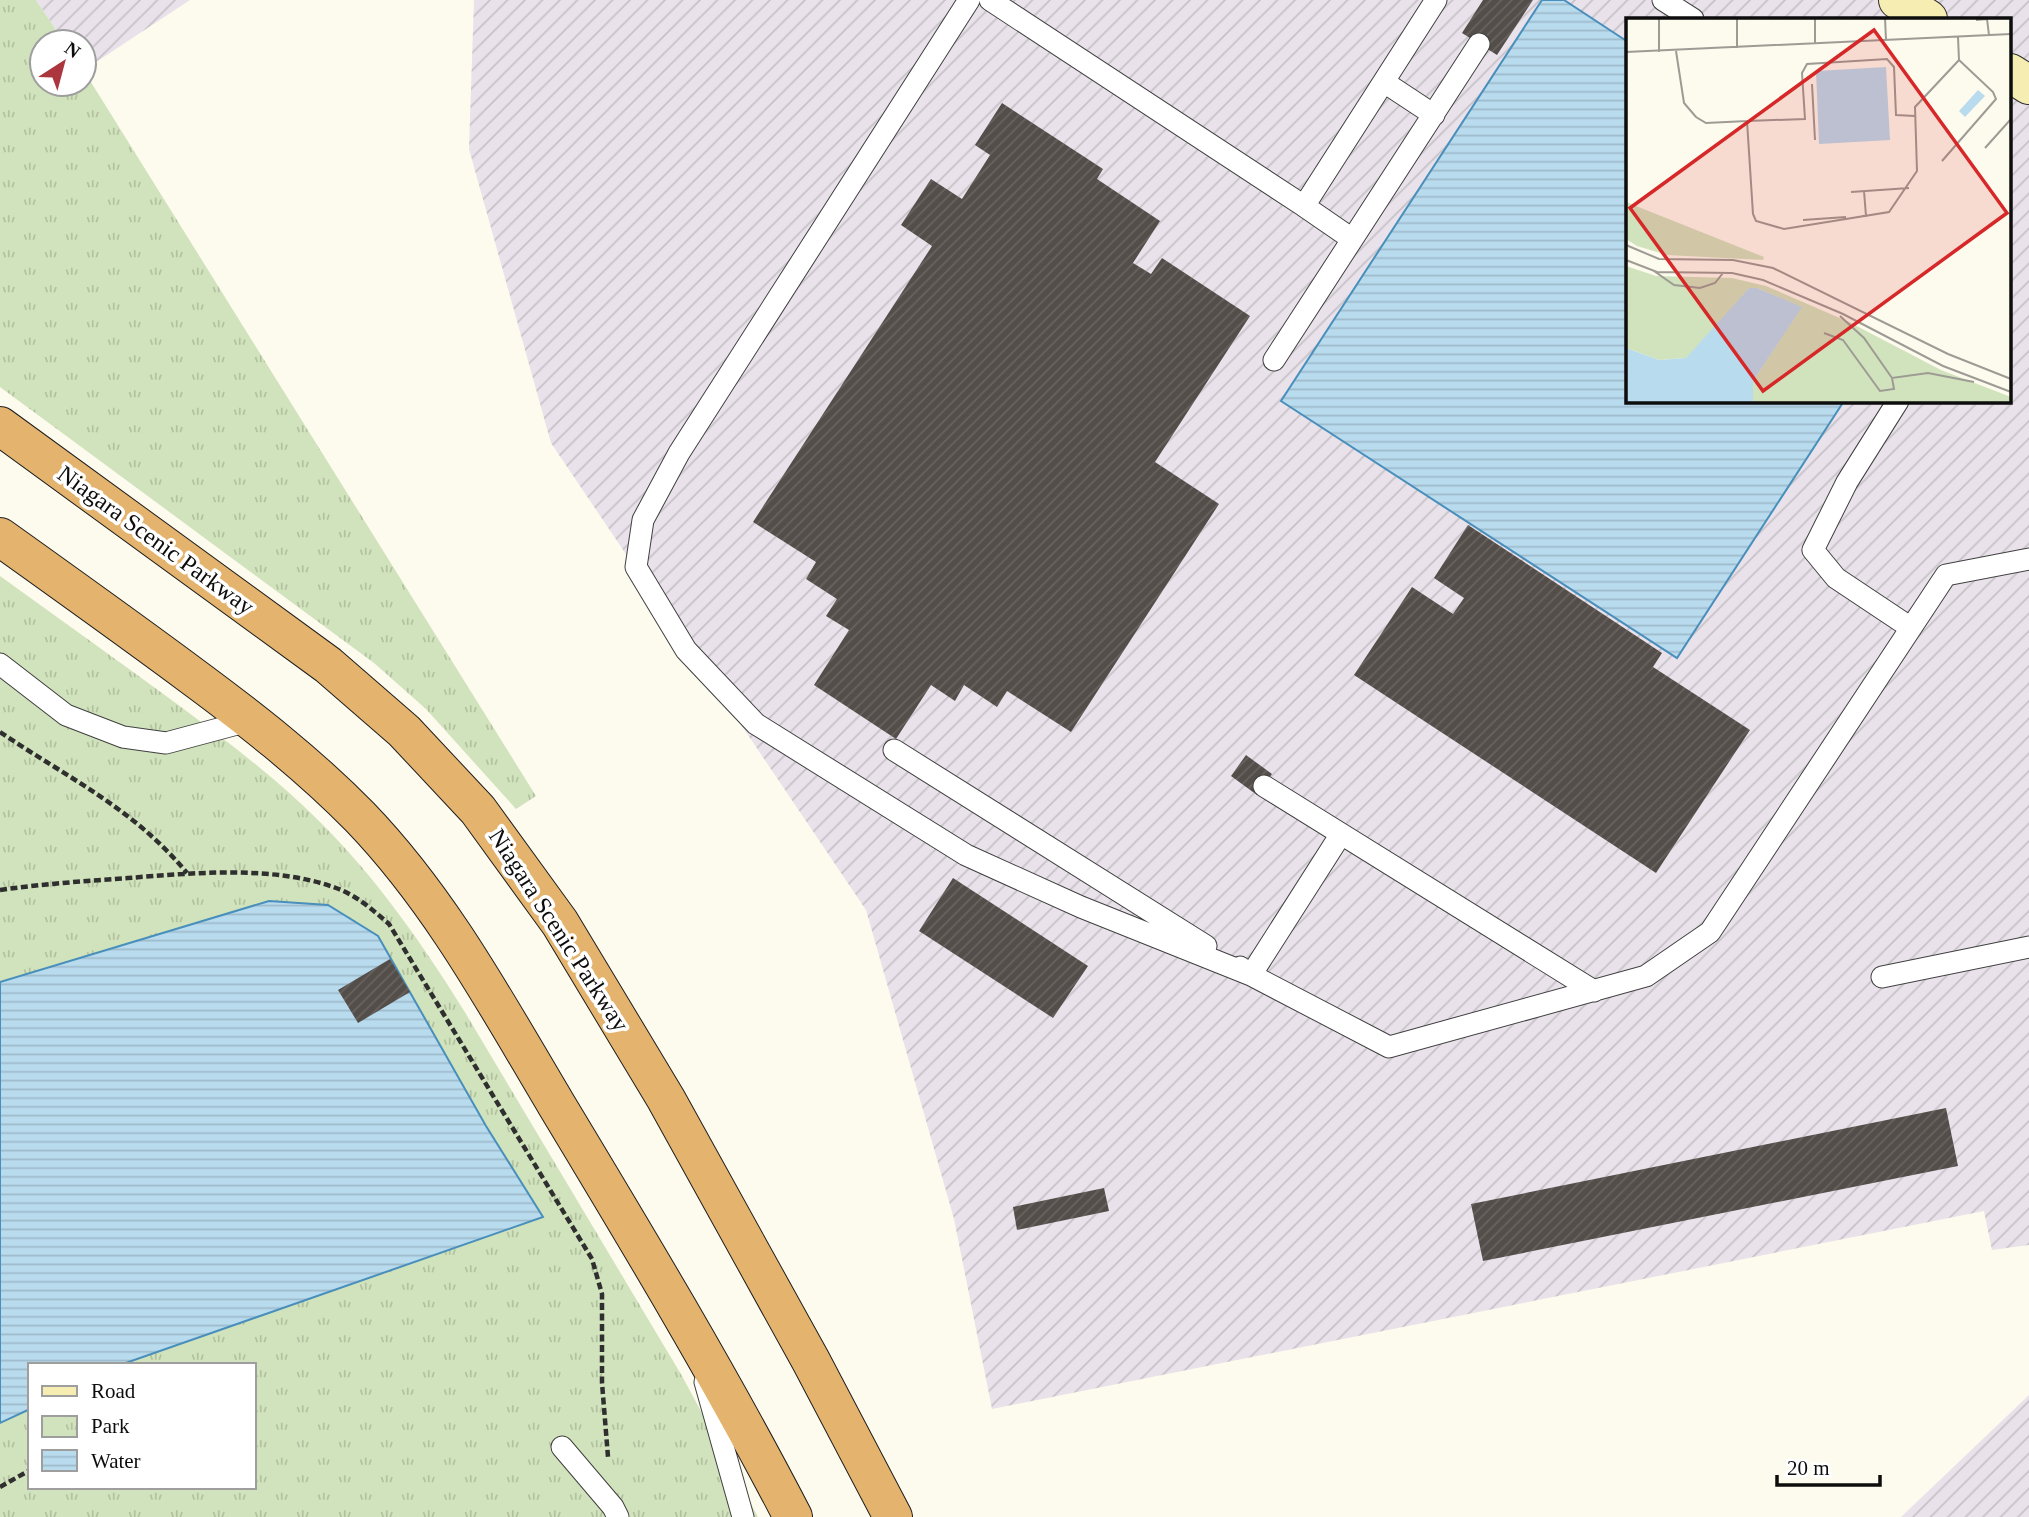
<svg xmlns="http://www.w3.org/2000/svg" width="2029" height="1517" font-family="Georgia,serif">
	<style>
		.industrial { fill: url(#industrial-furrows); fill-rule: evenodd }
		.park { fill: url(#park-tufts) }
		.water { fill: url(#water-rules); stroke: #498fbc; stroke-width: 2 }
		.building { fill: url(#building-hatch) }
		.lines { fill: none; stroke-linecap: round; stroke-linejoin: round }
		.service-casing { stroke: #404040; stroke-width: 23 }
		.secondary-casing { stroke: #2f2f2f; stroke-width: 40 }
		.trunk-casing { stroke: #1e1e1e; stroke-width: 40 }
		.path { stroke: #2f2f2f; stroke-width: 4.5; stroke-dasharray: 7 3.5; stroke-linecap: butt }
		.service { stroke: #fff; stroke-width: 21 }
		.secondary { stroke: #f5edb1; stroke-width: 38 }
		.trunk { stroke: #e4b46e; stroke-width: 38 }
		.labels { text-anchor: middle; stroke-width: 7; stroke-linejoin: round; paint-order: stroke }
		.street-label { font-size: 24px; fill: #0d0d0d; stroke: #fff }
		.inset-road { fill: none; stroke: #9d9b94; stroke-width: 2 }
		.view { fill: #d62828; fill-opacity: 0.15; stroke: #d62828; stroke-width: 3.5 }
		.inset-edge { fill: none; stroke: #0d0d0d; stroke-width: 3.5 }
	</style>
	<defs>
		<pattern id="industrial-furrows" width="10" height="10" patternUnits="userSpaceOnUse" patternTransform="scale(1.75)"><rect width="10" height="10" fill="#e9e2ea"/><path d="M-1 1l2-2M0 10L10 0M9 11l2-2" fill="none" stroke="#c7c1c8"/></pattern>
		<pattern id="park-tufts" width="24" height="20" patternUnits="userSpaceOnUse" patternTransform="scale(1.75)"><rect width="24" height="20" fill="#d1e3bc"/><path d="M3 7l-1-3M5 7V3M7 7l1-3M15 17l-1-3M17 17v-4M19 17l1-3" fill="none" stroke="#b2c2a0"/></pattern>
		<pattern id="water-rules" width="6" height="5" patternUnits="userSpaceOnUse" patternTransform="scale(1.75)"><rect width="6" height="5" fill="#b9dbee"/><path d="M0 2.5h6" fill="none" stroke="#9ebbcb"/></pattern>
		<pattern id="building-hatch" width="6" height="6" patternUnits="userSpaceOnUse" patternTransform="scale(1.75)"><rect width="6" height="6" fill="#544e4a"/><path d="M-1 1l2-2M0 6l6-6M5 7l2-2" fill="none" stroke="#686360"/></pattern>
	</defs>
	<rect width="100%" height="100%" fill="#fdfaee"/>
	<path class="industrial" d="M36 0H190L84 70V42H64Z
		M474 0H2029V1245L1992 1250 1984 1211 992 1409 954 1219 866 910 551 443 469 149ZM1628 19H2010V401H1628Z
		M2029 1395V1517H1901Z"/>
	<path class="park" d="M0 0H36L64 42H42V84H84V71L536 796 516 809 426 709 374 663 0 387Z
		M0 576C59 619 119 661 177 704 227 741 277 779 321 823 378 880 424 946 466 1014L682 1376 758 1517H0V1423L30 1409V1487H254V1365H120L542 1216 486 1126 378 936 269 901 0 982Z"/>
	<path class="water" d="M1542 0H1564L1628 42V401H1844L1677 658 1281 401Z
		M269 901 328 905 378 936 486 1126 543 1217 120 1365H30V1409L0 1423V982Z"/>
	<path class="building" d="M1483 0H1533L1497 55 1462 33Z
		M1002 103 1103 169 1097 179 1160 221 1133 263 1151 274 1162 258 1250 316 1155 462 1219 504 1071 732 1007 691 997 707 964 685 955 701 931 685 896 739 814 685 849 630 826 616 837 599 806 579 816 562 753 522 932 246 901 225 931 179 962 199 990 155 975 145Z
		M1468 525 1662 653 1653 667 1750 730 1656 873 1354 675 1412 587 1453 614 1464 598 1434 578Z
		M1246 755 1272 774 1257 795 1231 776Z
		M953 878 1088 966 1053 1018 919 931Z
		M390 959 410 992 358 1023 338 990Z
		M1946 1108 1958 1166 1483 1261 1471 1204Z
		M1104 1188 1109 1211 1017 1230 1013 1207Z"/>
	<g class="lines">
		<defs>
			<path id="service" d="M969 0 679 453 643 520 636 567 686 650 756 724 966 855 1081 907 1251 975 1389 1047 1646 976 1710 932 1946 575 2029 559
				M990 0 1304 206 1436 0
				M1663 0 1693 19
				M1384 82 1434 115
				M1304 206 1352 239
				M1274 360 1479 44
				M1898 401 1847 482 1813 550 1836 578 1911 628
				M0 664 66 715 123 737 166 743 252 720
				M894 750 1206 946
				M1264 786 1594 991
				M1240 967 1251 975 1341 834
				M1882 977 2029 947
				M705 1382 743 1517
				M562 1447 613 1507 618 1517"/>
			<path id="secondary" d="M1898 0 1928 19
				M2010 73 2029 85"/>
			<path id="trunk" d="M0 426 328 665 404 731 478 810 560 923 666 1099 811 1361 893 1517
				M0 537C63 582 126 627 188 673 249 718 307 763 360 817 441 901 497 1005 556 1104 638 1240 720 1376 793 1517"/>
		</defs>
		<use href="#service" class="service-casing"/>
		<use href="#secondary" class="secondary-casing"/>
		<use href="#trunk" class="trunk-casing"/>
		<path class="path" d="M0 732C68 778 133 808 187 873
			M0 890C43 884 85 881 128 878 193 873 274 865 336 888 356 895 373 910 389 924L592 1259 602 1294V1383L608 1457
			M0 1487 30 1470"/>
		<use href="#service" class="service"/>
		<use href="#secondary" class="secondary"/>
		<use href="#trunk" class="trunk"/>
	</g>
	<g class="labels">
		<g class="street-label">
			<text transform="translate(156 540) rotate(36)" y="8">Niagara Scenic Parkway</text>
			<text transform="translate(559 930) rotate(57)" y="8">Niagara Scenic Parkway</text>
		</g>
	</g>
	<g transform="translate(1626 18)">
		<rect width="385" height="385" fill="#fdfaee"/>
		<path d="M0 184 138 239 137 242 41 237 11 228 0 221ZM0 248 30 258 106 260 140 268 223 304 315 352 385 379V385H127V363L175 289 131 270H123L74 328 60 340 33 342 0 330Z" fill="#d1e3bc"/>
		<path d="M260 49 264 122 193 126 190 53ZM352 72 359 78 339 99 333 93ZM123 270H131L176 289 127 363V385H0V330L33 342 60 340Z" fill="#b9dbee"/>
		<path class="inset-road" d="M33 0V34M189 0V26M259 0 260 22M350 2 361 1 363 17M111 30V0M50 33 58 85 70 99 80 105 121 103 127 196 130 203 158 211 263 194 291 153 289 89 333 42 332 19M0 34 385 16M186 66 189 122M121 103 179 101 176 55 181 46 261 41 268 49 270 97 289 98M359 130 385 101M316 143 370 81 367 74 333 42M225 174 283 170M236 198H240L238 173M177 202 220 199M0 227 33 241 107 242 147 250 322 336 385 361M0 242 31 254 106 255 137 262 217 296 317 348 385 374M28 253 48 267 74 270 89 265 97 255M214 298 238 320 266 360 302 355 348 364M198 315 217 322 254 373 268 371 266 360"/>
		<path class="view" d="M248 12 381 195 137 373 4 190Z"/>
		<rect width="385" height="385" class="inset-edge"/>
	</g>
	<rect x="28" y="1363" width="228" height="126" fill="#ffffff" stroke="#9e9e9e" stroke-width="2"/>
	<rect x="42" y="1386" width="35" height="10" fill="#f5edb1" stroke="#9e9e9e" stroke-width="2"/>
	<text x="91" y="1398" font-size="21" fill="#0d0d0d">Road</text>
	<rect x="42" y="1416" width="35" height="21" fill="url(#park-tufts)" stroke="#9e9e9e" stroke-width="2"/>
	<text x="91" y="1433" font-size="21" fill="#0d0d0d">Park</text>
	<rect x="42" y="1450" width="35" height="21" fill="url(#water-rules)" stroke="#9e9e9e" stroke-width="2"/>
	<text x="91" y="1468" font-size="21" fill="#0d0d0d">Water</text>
	<g transform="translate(63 63) rotate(36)"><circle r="33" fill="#ffffff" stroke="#9e9e9e" stroke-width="2"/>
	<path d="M0-5L12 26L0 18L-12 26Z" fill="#ab363d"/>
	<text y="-10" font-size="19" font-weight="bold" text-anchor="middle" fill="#0d0d0d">N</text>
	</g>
	<path d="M1777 1475v10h103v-10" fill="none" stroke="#0d0d0d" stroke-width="3.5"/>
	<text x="1787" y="1475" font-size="21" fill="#0d0d0d" stroke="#ffffff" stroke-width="5" paint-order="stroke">20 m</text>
</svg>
